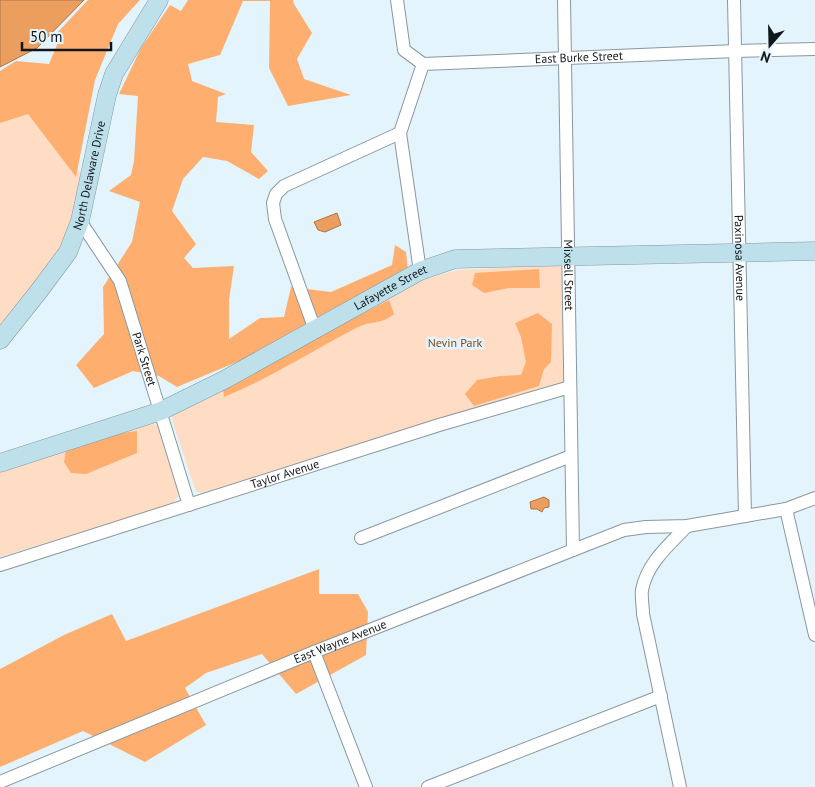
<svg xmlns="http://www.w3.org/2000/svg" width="815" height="787" font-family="'PT Sans',sans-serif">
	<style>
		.green { fill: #feddc4 }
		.forest { fill: #feaf6f }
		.water { fill: #ec9e5f; stroke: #aa754a }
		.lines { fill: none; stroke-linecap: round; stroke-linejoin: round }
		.street-casing { stroke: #89989f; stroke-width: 14 }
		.secondary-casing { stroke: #89989f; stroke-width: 19 }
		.street { stroke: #fff; stroke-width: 12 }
		.secondary { stroke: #bde0eb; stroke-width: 18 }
		.labels { text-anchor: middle; stroke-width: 5; stroke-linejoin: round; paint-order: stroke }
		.street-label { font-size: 12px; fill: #101619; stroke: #e4f4fc }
		.park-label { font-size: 12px; fill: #7d491c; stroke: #e4f4fc }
	</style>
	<rect width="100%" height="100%" fill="#e4f4fc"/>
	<path class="green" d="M0 84 55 131 88 186 80 221 0 340Z
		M555 265 561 267 565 382 553 387 216 489 202 493 196 492 173 423 172 416 412 283 457 270Z
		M147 420 158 425 178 490V497L172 504 0 557V469Z"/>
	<path class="forest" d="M88 0H140L118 24 95 80 76 177 28 114 0 123V71L16 61 49 64 57 45 56 34Z
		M188 0H293L294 4 312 33 297 59 304 79 351 95 288 106 269 68 270 1H243L220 55 188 64 192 81 226 94 218 97 216 122 254 125 251 152 268 171 259 179 227 161 203 157 183 179 172 211 196 244 184 258 193 268 234 266 229 300V339L260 318 284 317 291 287 331 292 392 265 395 245 406 252 408 270 373 292 293 331 244 359 177 387 159 376 133 371 94 388 76 365 104 334 103 287 132 242 140 202 109 191 131 175 134 161 138 96 119 94 141 48 170 5 181 11Z
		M539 269 540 288H509L484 293 472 285 475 273Z
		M389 300 394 314C383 324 370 321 358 327 313 350 271 378 224 397L223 390 323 334Z
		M538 313 552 324 551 362 544 369 539 386 474 406 465 394 477 380 500 376 521 375 526 362 521 337 515 323Z
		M137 431V453L86 474 71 473 64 462 66 450 121 433Z
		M319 569V594H358L368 612 366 655 296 694 262 654 206 673 185 688 206 725 145 762 83 731 0 767V669L64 635 112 614 126 641Z"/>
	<path class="water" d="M0 0H84L37 48 0 67Z
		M337 213 341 225 325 232 318 230 314 222Z
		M544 497 549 500V507L544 508 542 512 537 509H531L530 502Z"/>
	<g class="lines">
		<defs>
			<g id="street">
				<path d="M397 0 404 50 423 64"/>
				<path id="s1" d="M564 0 573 550"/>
				<path id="s2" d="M734 0 745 516"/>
				<path id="s3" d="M423 64 736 51 815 49"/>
				<path id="s4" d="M80 221 120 281 189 505"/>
				<path d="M420 271 400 133 423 64"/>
				<path d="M315 330 275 219 273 203 276 194 284 186 400 133"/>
				<path d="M786 509 815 635"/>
				<path d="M361 538 571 456"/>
				<path id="s5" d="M0 565 439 425 570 387"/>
				<path d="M314 652 366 787"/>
				<path id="s6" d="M0 782 314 652 624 530 646 527 687 526 745 516 786 509 815 498"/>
				<path d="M428 787 661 696"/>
				<path d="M680 787 643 614C643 606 641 597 642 590 647 563 669 545 687 526"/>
			</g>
			<g id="secondary">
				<path id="s7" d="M0 340 39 291 68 252 80 221 107 95 114 74 159 0"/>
				<path id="s8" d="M0 463 161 411 224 380 420 271 455 259 815 251"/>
			</g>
		</defs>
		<use href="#street" class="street-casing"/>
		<use href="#secondary" class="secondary-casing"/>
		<use href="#street" class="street"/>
		<use href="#secondary" class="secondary"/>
	</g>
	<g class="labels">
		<g class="street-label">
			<text dy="4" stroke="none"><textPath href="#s3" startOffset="156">East Burke Street</textPath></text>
			<text dy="4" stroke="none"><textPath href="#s7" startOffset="191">North Delaware Drive</textPath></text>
			<text dy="4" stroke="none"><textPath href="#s2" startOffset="258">Paxinosa Avenue</textPath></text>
			<text dy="4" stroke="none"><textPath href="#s1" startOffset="275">Mixsell Street</textPath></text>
			<text dy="4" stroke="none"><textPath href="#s8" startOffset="430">Lafayette Street</textPath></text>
			<text dy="4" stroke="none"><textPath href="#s4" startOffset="154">Park Street</textPath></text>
			<text dy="4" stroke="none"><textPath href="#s5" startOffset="299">Taylor Avenue</textPath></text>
			<text dy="4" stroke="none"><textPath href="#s6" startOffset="368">East Wayne Avenue</textPath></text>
		</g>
		<g class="park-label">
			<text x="455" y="347">Nevin Park</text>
		</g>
	</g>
	<g transform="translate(770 45) rotate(200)" stroke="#e4f4fc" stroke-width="4" paint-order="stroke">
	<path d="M0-4L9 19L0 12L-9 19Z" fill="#101619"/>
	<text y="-8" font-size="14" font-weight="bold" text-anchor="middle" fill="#101619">N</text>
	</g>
	<path d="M22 42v8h89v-8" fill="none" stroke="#101619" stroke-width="2.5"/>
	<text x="30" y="42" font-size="15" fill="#101619" stroke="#e4f4fc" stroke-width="4" paint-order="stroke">50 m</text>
</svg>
